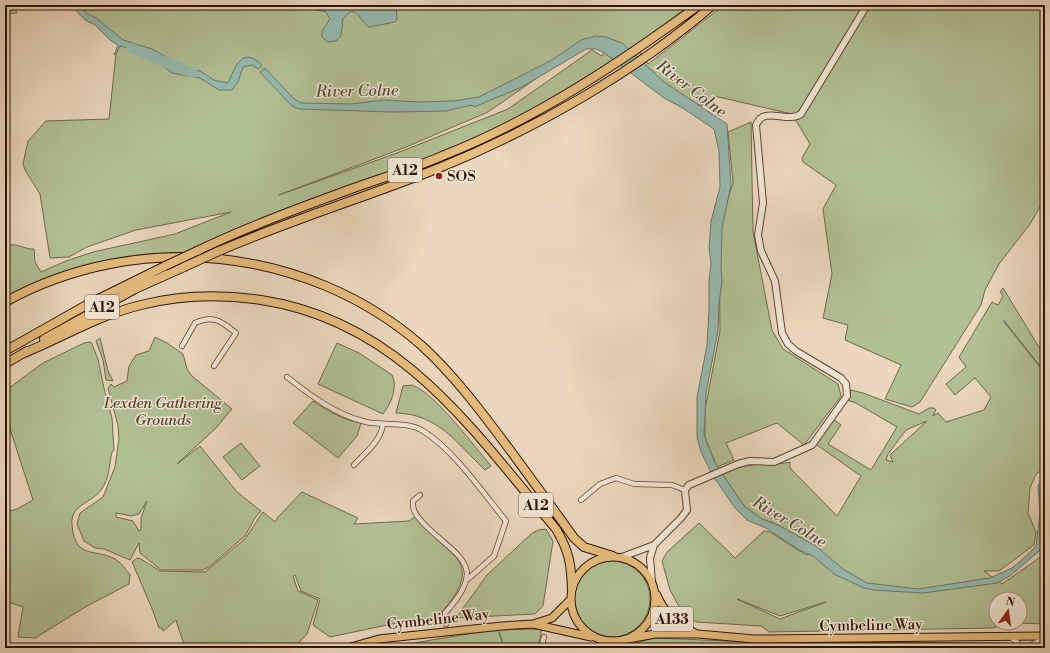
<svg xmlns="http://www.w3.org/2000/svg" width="1050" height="653" font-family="'Libre Bodoni',serif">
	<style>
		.green { fill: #b2c096; stroke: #70694c; fill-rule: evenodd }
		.water { fill: #98bab0; stroke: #6e776a }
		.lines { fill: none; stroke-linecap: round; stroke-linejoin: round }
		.stream { stroke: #6e776a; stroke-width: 1.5 }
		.river { stroke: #98bab0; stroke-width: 10 }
		.minor-casing { stroke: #5d4431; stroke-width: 6 }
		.tertiary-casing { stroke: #5d4431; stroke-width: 8 }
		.primary-casing { stroke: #2e1202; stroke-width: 9 }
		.trunk-casing { stroke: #2e1202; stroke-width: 10 }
		.minor { stroke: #f2e6d5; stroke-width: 4.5 }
		.tertiary { stroke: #f2e6d5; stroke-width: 6 }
		.primary { stroke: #e6bc7f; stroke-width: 7 }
		.trunk { stroke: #e6bc7f; stroke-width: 8 }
		.trunk-bridge-casing { stroke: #2e1202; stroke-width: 10; stroke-linecap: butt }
		.trunk-bridge { stroke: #e6bc7f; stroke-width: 8 }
		.poi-dot { fill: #8f2418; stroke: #f2e6d5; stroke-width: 1.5 }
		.labels { text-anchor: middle; stroke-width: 3; stroke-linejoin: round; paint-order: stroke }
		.shield { fill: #f2e6d5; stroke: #695241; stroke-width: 1 }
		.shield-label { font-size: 14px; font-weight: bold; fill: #2e1202 }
		.poi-label { font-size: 15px; fill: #2e1202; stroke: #f2e6d5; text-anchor: start }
		.park-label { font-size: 15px; font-style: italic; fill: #56462e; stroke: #f2e6d5 }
		.street-label { font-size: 15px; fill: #2e1202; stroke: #f2e6d5 }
		.water-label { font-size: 16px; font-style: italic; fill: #534d3f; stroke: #f2e6d5 }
	</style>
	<rect width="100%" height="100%" fill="#ebd8be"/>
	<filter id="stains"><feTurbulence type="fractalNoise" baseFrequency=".005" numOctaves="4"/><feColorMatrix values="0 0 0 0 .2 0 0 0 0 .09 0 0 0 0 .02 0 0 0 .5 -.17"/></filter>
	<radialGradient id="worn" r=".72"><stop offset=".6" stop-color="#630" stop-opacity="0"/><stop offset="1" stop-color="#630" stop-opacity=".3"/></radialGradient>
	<path class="green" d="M5 5H13L17 13 5 14Z
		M77 5H690L636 46 648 64 724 5H1045V198L1030 224 999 264 985 290 981 305 920 402 912 407 885 399 901 365 845 340 848 325 823 318 832 274 823 209 836 185 803 162 802 158 810 144 792 114 714 96 701 106 655 82 596 37 488 112 406 147 279 195 397 153 508 109 592 50 602 56 604 52 614 60 518 118 425 160 163 262H161L178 254 105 263 5 301V248L7 246C18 242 24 250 34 249L35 262 41 272 66 261 93 252 175 234 231 212 136 230 87 247 69 257 50 258 40 194 25 170 23 164 28 141 46 121 109 119 116 54 120 45Z
		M751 122 753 232 772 330 783 349 838 384 841 396 804 445 777 423 726 443 734 460 717 467 705 438V410L720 331 719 230 733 182 728 132Z
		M1003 288 1045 357V468L1036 474 1030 488 1028 513 1036 532 1034 545 999 571H984L1002 584 1045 554V624L1020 623V599H996V623H1015L992 628 769 632 761 626 696 622 682 612 670 590 662 561 667 552 699 523 735 558 764 531 770 532 806 555 821 550 778 525 762 519 744 506 720 471C731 471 741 466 752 465 765 463 778 465 790 462V468L837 516 861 476 814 443 832 418 841 425 828 444 871 470 897 427 856 403 847 400 851 390 863 393 919 414 929 408H934L936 410 933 416 938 413 946 422 984 410 991 397 975 378 955 395 946 384 966 367 959 357 992 302 998 305 1003 296 1000 292ZM927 421 890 455 893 462 886 460 888 454 906 430ZM737 599 780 616 826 602 780 619Z
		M155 337 167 343 183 354 187 369 192 376 232 409 216 428 177 464 200 446 237 492 261 511 255 518 245 536 209 567 203 570H161L140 553 139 543 130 560 104 549 95 548 84 541 77 524 80 513 103 497 115 467 119 439 118 426 108 388 111 384 114 387 127 381 129 366 136 355 149 351ZM147 501 141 518V529L139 531 133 521 116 517V513L131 516 139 514Z
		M100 338 108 371 113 381 106 380 103 360 96 341Z
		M91 342 98 359 105 393 112 418 114 450 112 452C109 464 110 478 101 490 91 504 70 504 72 525 75 560 95 548 115 559 122 563 125 569 130 575L129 584 87 606 35 638 18 637 23 607 5 601V512L17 509 33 500 11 432 5 391 43 363 84 343Z
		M337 343 359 353 392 375C398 387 391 404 383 414L318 384Z
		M412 385C435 393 473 445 491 466L485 470C457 443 438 414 396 413L403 386Z
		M313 401C328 411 343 420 361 423L357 436 338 458 293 423Z
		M241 443 260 466 242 480 223 457Z
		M302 492 358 518 354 524 409 521 415 517C449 555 487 561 441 613V618L392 624 330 637 313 625 320 599 301 591 295 575 293 576 298 591 318 600 307 634 294 648H185L176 620 163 631 162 628H159L153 611 132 562 137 558 141 559 160 571 205 572 245 539 263 512 275 522 278 517Z
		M546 529 553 541 543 606 535 614 456 618 487 575 531 534 538 530Z
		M574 599a38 38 0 1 1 76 0a38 38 0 1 1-76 0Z
		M542 629 538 648H384L491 630Z
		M655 638 752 642 1009 643 1010 648H616Z"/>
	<path class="water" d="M71 5H80L86 13 96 18 123 40 152 49 166 57 169 63 175 67 200 71 214 80 227 83 229 81C236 65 243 46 262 65L258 69 252 65 243 67 238 82 232 90H219L200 78 172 73 149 54 120 46 116 54 114 55 118 45 110 40 95 25 85 20Z
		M287 5H332L335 8 336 5H396L397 19 395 22 369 27C360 22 356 1 343 19L341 36 336 41 327 42 322 37V31L330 19 326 12 313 9 287 10Z
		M595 36 606 37 622 43 664 82 727 124 731 185 722 228 721 267 722 282 719 303 718 331 706 393 704 435 715 463 744 506 762 519 778 525 816 546 843 569 867 583 918 589 990 578 1012 568 1025 557 1036 546 1040 513 1038 486 1045 473V546L1010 576 997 583 923 593 873 590 864 588 834 574 813 556 799 550 766 528 747 520 735 508 713 476 701 452 697 437V397L707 345 709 310V281L711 263 709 248 711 221 720 187 719 151 714 129 681 107 664 98 603 52 596 49H586L522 87 474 107 472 105 446 111 392 112 299 109 292 106 260 72 265 68 294 99 301 103 351 104 384 100 419 102 454 101 479 97 552 60 581 40Z"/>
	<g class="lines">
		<path class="stream" d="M1004 321 1045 373
			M499 632 504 648"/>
		<path class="river" d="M131 48 193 73"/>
		<defs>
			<path id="minor" d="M182 346 195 323C214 314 222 322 236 333L214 366
				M287 377C311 396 336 415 366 422 385 426 407 421 423 431 453 449 484 494 506 521L494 556 468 579
				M354 465C365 453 381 441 383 424
				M420 495 413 501C412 511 417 516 423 523 457 558 490 564 445 613L446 624
				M581 500 600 484 616 478 634 484 672 485 685 490
				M1009 636 1018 643 1020 648
				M541 648 544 637
				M1025 648 1045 638"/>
			<path id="tertiary" d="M622 557 654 545 681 518 687 510 685 490 689 485 738 464 750 461 774 462 812 445 847 396 846 384 841 378 796 351 788 344 782 333 775 281 761 251 758 235 763 203 756 125C764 105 787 124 801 114L867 5
				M652 582 650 558 654 545"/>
			<path id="primary" d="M571 599a42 42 0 1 1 84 0a42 42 0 1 1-84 0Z
				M657 595C665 614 677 624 695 633
				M533 624 552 618 571 599
				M628 639 655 634H698L754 639 1045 636
				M347 648 379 639 502 626 533 624 591 637"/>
			<path id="trunk" d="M197 251C247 227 299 208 351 189 381 178 412 169 442 156 536 119 618 64 699 5
				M219 251C291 220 366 197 439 168 535 129 635 72 713 5
				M5 302C137 229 307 246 421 345 454 375 480 410 507 446 529 476 552 507 574 538L584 547 613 556
				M44 339 135 289 184 267
				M5 351 90 303 165 266
				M24 353C63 337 99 315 141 305 180 295 221 294 261 300 400 321 472 429 556 529 569 551 571 563 572 588
				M5 364 27 351"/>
		</defs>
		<use href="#minor" class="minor-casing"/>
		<use href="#tertiary" class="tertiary-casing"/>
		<use href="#primary" class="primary-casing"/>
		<use href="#trunk" class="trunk-casing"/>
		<use href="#minor" class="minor"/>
		<use href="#tertiary" class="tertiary"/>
		<use href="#primary" class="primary"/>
		<use href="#trunk" class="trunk"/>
		<defs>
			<path id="trunk-bridge" d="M165 266 197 251
				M184 267 219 251"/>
		</defs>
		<use href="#trunk-bridge" class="trunk-bridge-casing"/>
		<use href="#trunk-bridge" class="trunk-bridge"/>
	</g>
	<circle class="poi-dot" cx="439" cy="176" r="4"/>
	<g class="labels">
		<g class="shield">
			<rect x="388" y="158" width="34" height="24" rx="3"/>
			<rect x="85" y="295" width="34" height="24" rx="3"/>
			<rect x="519" y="493" width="34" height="24" rx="3"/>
			<rect x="651" y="607" width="42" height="24" rx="3"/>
		</g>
		<g class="shield-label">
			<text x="405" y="175">A12</text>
			<text x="102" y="312">A12</text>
			<text x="536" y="510">A12</text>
			<text x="672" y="624">A133</text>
		</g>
		<g class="poi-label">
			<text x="447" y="181">SOS</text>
		</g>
		<g class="park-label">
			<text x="163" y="408">Lexden Gathering<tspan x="163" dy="17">Grounds</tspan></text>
		</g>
		<g class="street-label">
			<text transform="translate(438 619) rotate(-6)" y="5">Cymbeline Way</text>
			<text transform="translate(871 625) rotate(-1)" y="5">Cymbeline Way</text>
		</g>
		<g class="water-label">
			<text transform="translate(692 88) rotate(37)" y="6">River Colne</text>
			<text transform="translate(357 90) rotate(-1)" y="6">River Colne</text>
			<text transform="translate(790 521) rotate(31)" y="6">River Colne</text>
		</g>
	</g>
	<rect width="1050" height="653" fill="none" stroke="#ebd8be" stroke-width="20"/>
	<rect x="6" y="6" width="1038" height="641" fill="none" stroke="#2e1202" stroke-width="2"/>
	<rect x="10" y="10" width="1030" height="633" fill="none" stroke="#2e1202"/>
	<g transform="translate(1008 611) rotate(14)"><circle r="19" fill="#f2e6d5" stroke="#a49181"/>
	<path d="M0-3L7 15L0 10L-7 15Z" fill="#8f2418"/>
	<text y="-6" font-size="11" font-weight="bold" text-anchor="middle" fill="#2e1202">N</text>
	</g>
	<rect width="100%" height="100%" filter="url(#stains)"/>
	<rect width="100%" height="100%" fill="url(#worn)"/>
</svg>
